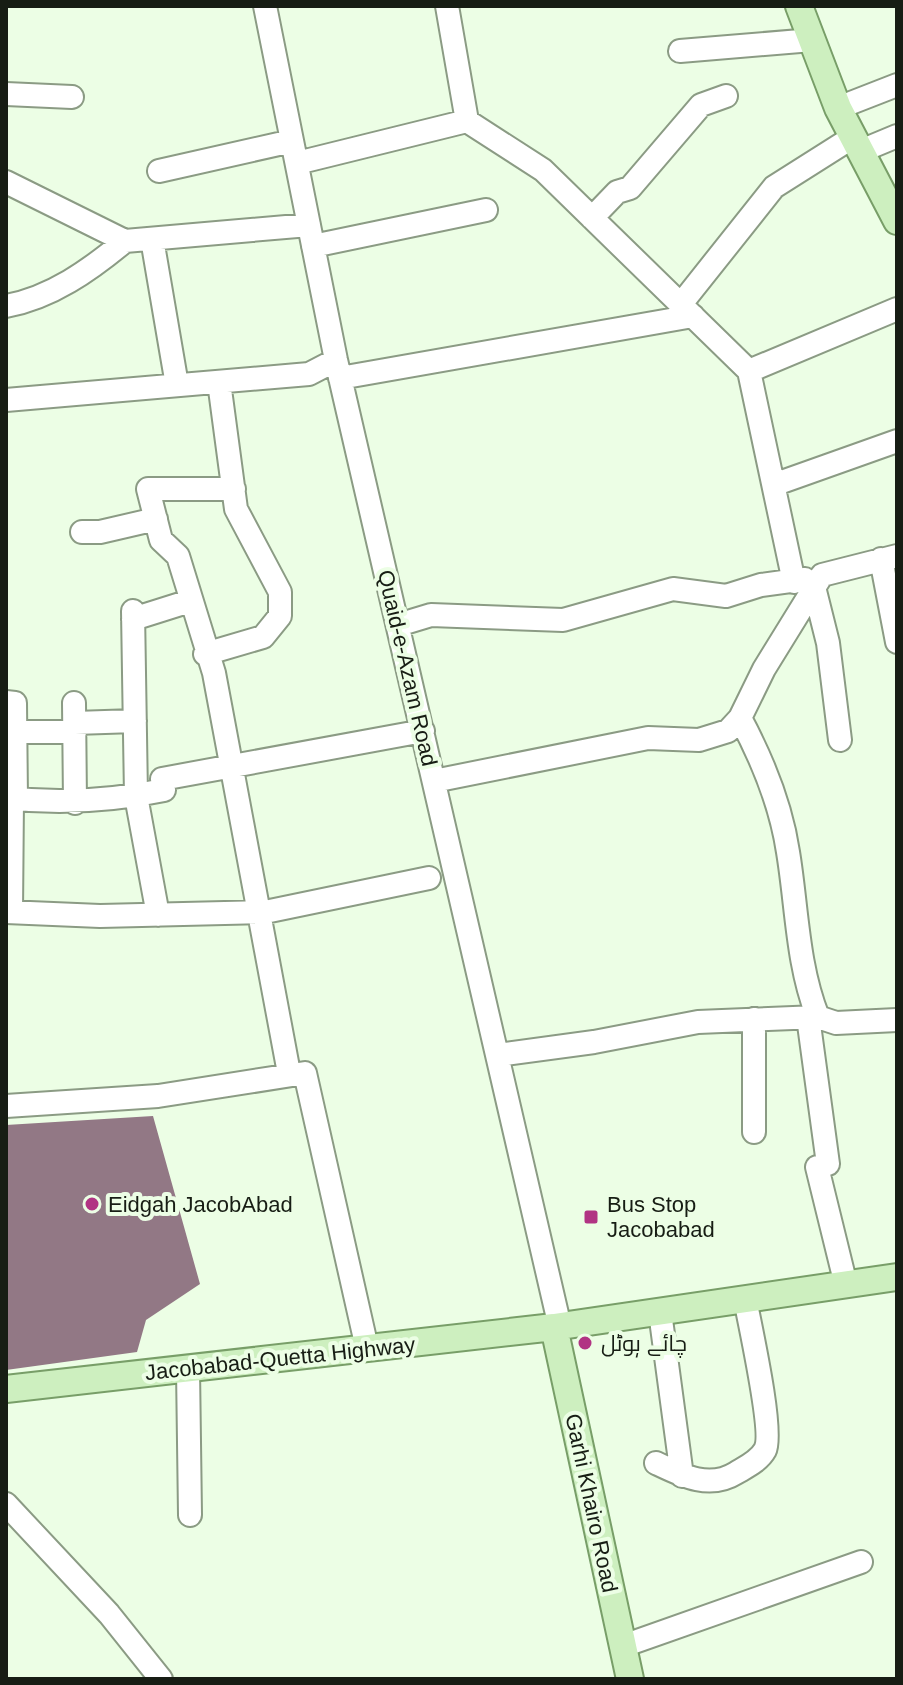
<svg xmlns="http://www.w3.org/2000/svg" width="903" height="1685" font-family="Arial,Cairo,sans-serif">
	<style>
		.building { fill: #927885 }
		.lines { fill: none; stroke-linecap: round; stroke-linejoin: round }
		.minor-casing { stroke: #8b9b84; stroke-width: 26 }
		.major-casing { stroke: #789e68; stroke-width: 30 }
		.minor { stroke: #fff; stroke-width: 22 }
		.major { stroke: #cdefbf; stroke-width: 26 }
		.poi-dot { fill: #b13483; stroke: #ecfee5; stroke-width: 3 }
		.labels { text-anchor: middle; stroke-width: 8; stroke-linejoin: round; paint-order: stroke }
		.street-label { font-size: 22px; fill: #171d14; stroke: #ecfee5 }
		.poi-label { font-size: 22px; fill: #171d14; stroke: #ecfee5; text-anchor: start }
	</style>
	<rect width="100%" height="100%" fill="#ecfee5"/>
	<path class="building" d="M153 1116 200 1284 146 1320 137 1352 6 1370V1125Z"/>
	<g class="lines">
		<defs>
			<path id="minor" d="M265 6 336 360 557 1314 554 1327
				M447 6 467 121
				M680 51 812 40
				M6 94 72 97
				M838 108 897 85
				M861 151 897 136
				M297 163 467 121 543 170 749 371 794 582
				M159 171 292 141
				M6 182 125 241 309 225
				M592 218 617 192 630 188 701 105 726 96
				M152 239 177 385
				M313 246 486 210
				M681 304 774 187 853 137
				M6 306C51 298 90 270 125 241
				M749 371 897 309
				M340 378 693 316
				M6 400 309 374 336 360
				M776 484 897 441
				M234 489H148L161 540 178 556 214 673 289 1073
				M82 532H100L156 519
				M897 556 822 575 764 669 740 718C762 759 781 805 788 852 797 906 797 965 818 1017L836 1023 897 1020
				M881 559 897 642
				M814 587 828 643 840 740
				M133 611 136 796 158 915
				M133 619 190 601
				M398 625 431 615 563 620 673 589 726 596 761 585 805 579
				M205 654 263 637 280 616V592L236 509 219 382
				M6 702 15 703 16 799
				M74 703 75 803
				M75 723 135 721
				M15 732H75
				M434 781 648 738 699 740 728 731 740 718
				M6 798C60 804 111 801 164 790L162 779 423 731
				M6 912 100 916 265 912 429 878
				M11 912 12 799
				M808 1017 828 1164 817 1167 846 1285
				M754 1019V1132
				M498 1055 594 1042 698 1022 818 1017
				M6 1106 158 1096 305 1073 367 1348
				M660 1312 682 1476
				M188 1369 190 1515
				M656 1463C681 1475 709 1490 736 1473 746 1467 759 1461 765 1450 774 1433 750 1325 745 1299
				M6 1504 109 1614 161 1679
				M623 1646 861 1562"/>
			<path id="major" d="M799 6 838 108 897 221
				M554 1327 630 1679
				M6 1389 554 1327 897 1277"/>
		</defs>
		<use href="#minor" class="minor-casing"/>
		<use href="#major" class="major-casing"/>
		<use href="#minor" class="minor"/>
		<use href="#major" class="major"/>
	</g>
	<g class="poi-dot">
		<circle cx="92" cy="1204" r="8"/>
		<rect x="583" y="1209" width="16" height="16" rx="4"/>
		<circle cx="585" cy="1343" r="8"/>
	</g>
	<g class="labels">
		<g class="street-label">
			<text transform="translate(408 668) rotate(77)" y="8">Quaid-e-Azam Road</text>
			<text transform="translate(280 1358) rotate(-6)" y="8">Jacobabad-Quetta Highway</text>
			<text transform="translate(592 1503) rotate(78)" y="8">Garhi Khairo Road</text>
		</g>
		<g class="poi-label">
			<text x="108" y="1212">Eidgah JacobAbad</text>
			<text x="607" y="1212">Bus Stop<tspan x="607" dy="25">Jacobabad</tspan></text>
			<text x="601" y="1351">چائے ہوٹل</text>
		</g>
	</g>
	<rect width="903" height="1685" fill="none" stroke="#171d14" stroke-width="16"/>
</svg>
